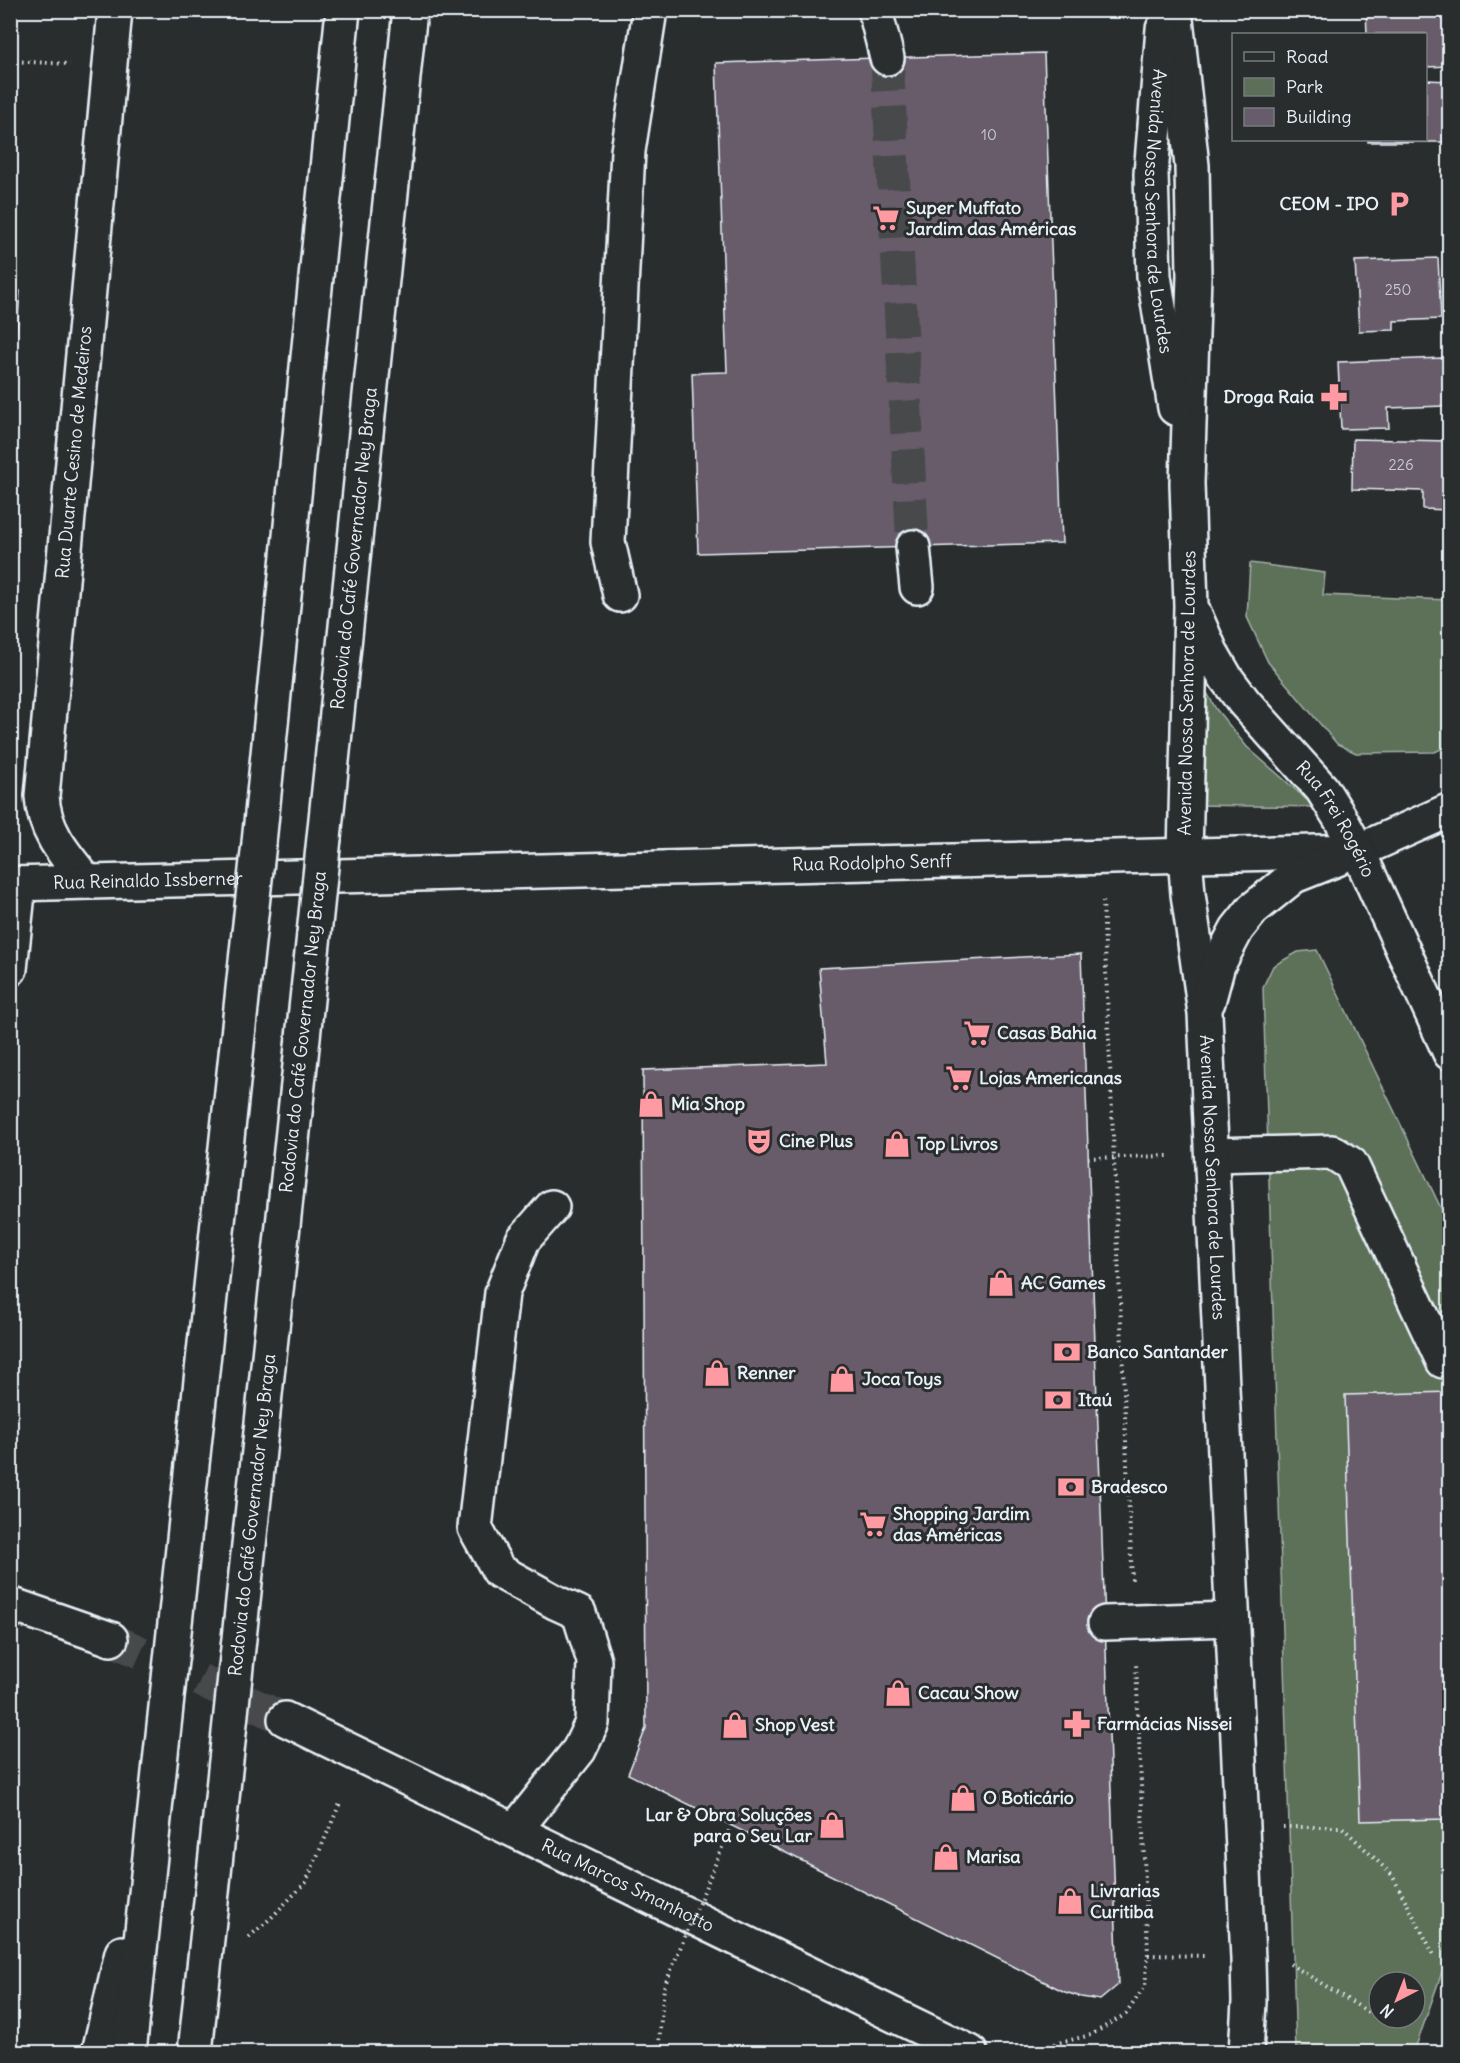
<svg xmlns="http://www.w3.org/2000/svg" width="1460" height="2063" font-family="Delius,sans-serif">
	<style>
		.green { fill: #5d6f58; stroke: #a2b0a8; stroke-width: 1.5; fill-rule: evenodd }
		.building { fill: #675c6b; stroke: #e8f1f8; stroke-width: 1.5 }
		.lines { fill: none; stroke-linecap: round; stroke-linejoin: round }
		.minor-tunnel { stroke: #464a4c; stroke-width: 33; stroke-dasharray: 33 16; stroke-linecap: butt }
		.major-tunnel { stroke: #464a4c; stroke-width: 33; stroke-dasharray: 33 16; stroke-linecap: butt }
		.minor-casing { stroke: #e8f1f8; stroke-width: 38 }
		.major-casing { stroke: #e8f1f8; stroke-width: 38 }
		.highway-casing { stroke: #e8f1f8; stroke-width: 38 }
		.path { stroke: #e8f1f8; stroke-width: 4; stroke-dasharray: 1.5 4.5; stroke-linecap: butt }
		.minor { stroke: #2a2d2e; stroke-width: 33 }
		.major { stroke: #2a2d2e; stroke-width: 33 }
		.highway { stroke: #2a2d2e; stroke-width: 33 }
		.highway-bridge-casing { stroke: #e8f1f8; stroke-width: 38; stroke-linecap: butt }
		.path-bridge { stroke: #e8f1f8; stroke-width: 4; stroke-dasharray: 1.5 4.5; stroke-linecap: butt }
		.highway-bridge { stroke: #2a2d2e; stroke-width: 33 }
		.labels { text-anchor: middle; stroke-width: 6; stroke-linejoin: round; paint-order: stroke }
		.number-label { font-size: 15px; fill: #c8ccd5 }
		.poi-label { font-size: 18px; font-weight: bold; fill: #e8f1f8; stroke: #2a2d2e; text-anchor: start }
		.street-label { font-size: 18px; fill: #e8f1f8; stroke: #2a2d2e }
	</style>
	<rect width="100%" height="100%" fill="#2a2d2e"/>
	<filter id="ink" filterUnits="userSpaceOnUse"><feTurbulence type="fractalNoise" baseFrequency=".0167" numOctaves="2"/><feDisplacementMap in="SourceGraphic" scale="12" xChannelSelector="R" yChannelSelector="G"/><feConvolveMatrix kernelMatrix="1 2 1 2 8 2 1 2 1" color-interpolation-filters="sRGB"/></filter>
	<g filter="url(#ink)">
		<path class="green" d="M1250 563 1325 573 1323 595 1449 600V745L1435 752 1356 753 1337 744 1268 662 1247 617Z
			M1199 678 1216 709 1247 747 1315 807 1198 805Z
			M1317 950 1449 1225V1952L1414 2052H1296L1263 987 1273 966 1298 952ZM1379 1982H1415V2018H1379Z"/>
		<path class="building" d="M1366 10H1450V66L1426 67V34H1367Z
			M1044 53 1062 543 698 553 692 373 727 372 716 63Z
			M1426 80 1450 81V142H1368V140H1426Z
			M10 196H16L14 272H10Z
			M1438 258 1441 319 1394 321V330L1359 331 1355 261Z
			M10 290 20 291 15 357 10 356Z
			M1443 358 1445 406 1388 408 1389 428 1341 429 1338 362Z
			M1353 439 1450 441V510L1423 509V491L1352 489Z
			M1081 954 1118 1985 1100 2000 1081 1997 1065 1992 628 1774 646 1728 643 1070 827 1063 819 968Z
			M1450 1392V1817L1447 1819 1360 1821 1345 1395Z"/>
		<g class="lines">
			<path class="minor-tunnel" d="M887 58 913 547"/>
			<path class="major-tunnel" d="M111 1639 285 1719"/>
			<defs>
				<g id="minor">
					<path d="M875 10 887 58"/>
					<path d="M913 547 917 587"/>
					<path d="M620 595 608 542 628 151 650 10"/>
					<path d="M1358 851 1450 810"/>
					<path id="s1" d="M87 882C65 855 44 832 42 796L115 10"/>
					<path d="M10 969 19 884"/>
					<path d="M1212 1155 1332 1152 1351 1164 1443 1361"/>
					<path d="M1105 1623 1232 1619"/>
					<path d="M515 1830 579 1750 592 1723 594 1661 579 1613 557 1603 499 1571 475 1528 502 1293 523 1240 552 1207"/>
				</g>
				<g id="major">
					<path id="s2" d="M1175 10 1192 166 1194 276 1187 483 1191 606 1185 855 1188 894 1205 1013 1248 1959 1249 2002 1246 2052"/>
					<path id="s3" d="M1163 29 1151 174 1154 276 1175 408"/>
					<path id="s4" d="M1195 615 1211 652 1226 678 1244 702 1322 789 1340 818 1358 851 1450 1053"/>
					<path id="s5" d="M10 884 1358 851"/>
					<path d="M1208 1002 1218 965 1237 929 1253 909 1294 876 1337 859"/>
					<path d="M10 1604 111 1639"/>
					<path id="s6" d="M285 1719 970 2052"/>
				</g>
				<g id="highway">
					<path id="s7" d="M324 838 410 10"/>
					<path d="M259 843 343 10"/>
					<path d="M99 2052 122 1953"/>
					<path d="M129 2052 249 933"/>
					<path id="s8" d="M195 2052 314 934"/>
				</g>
			</defs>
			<use href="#minor" class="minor-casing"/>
			<use href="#major" class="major-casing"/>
			<use href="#highway" class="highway-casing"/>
			<path class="path" d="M10 61 70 64
				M1103 901 1132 1581
				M1088 1158 1168 1156
				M1283 1827H1342L1392 1875 1435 1957
				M249 1937 271 1918 306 1882 341 1801
				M1148 1955 1207 1956
				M1290 1964 1368 2012
				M1025 2051 1091 2035 1126 2014 1145 1986 1148 1955 1136 1663
				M658 2052 664 1987"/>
			<use href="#minor" class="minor"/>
			<use href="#major" class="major"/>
			<use href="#highway" class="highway"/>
			<defs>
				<path id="highway-bridge" d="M249 933 259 843
					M314 934 324 838"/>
			</defs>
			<use href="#highway-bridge" class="highway-bridge-casing"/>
			<path class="path-bridge" d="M664 1987 731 1826"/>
			<use href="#highway-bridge" class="highway-bridge"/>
		</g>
	</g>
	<defs>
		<symbol id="parking-bare" viewBox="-9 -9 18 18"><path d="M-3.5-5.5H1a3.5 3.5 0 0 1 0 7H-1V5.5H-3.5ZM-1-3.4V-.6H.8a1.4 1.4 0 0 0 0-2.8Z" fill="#ff9aa2" stroke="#2a2d2e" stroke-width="2.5" paint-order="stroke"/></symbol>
		<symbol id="supermarket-bare" viewBox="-9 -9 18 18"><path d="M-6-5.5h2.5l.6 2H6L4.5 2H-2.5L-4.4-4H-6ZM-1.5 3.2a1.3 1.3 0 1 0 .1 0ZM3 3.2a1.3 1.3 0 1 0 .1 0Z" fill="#ff9aa2" stroke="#2a2d2e" stroke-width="2.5" paint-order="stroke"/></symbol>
		<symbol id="pharmacy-bare" viewBox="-9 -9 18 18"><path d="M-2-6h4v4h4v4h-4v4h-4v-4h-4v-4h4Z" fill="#ff9aa2" stroke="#2a2d2e" stroke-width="2.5" paint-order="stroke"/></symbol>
		<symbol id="shop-bare" viewBox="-9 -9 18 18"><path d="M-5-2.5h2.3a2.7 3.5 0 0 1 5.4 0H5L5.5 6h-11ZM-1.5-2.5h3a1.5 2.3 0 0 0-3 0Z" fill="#ff9aa2" stroke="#2a2d2e" stroke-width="2.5" paint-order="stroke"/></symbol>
		<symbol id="theatre-bare" viewBox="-9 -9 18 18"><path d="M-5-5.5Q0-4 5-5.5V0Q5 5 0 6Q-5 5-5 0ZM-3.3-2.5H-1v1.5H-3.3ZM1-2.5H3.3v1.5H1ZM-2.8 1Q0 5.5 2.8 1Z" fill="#ff9aa2" stroke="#2a2d2e" stroke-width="2.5" paint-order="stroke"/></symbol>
		<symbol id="bank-bare" viewBox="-9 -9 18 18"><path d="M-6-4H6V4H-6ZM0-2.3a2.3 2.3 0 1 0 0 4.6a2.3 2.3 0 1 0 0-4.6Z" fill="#ff9aa2" stroke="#2a2d2e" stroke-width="2.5" paint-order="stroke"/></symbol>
	</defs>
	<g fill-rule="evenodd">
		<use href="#parking-bare" x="1380" y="185" width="38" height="38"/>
		<use href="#supermarket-bare" x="867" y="199" width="38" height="38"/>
		<use href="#pharmacy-bare" x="1315" y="378" width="38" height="38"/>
		<use href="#supermarket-bare" x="958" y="1014" width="38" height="38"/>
		<use href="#supermarket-bare" x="940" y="1059" width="38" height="38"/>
		<use href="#shop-bare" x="632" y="1085" width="38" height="38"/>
		<use href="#theatre-bare" x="740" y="1122" width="38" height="38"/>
		<use href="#shop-bare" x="878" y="1125" width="38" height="38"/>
		<use href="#shop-bare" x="982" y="1264" width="38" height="38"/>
		<use href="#bank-bare" x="1048" y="1333" width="38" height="38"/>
		<use href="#shop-bare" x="698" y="1354" width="38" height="38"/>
		<use href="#shop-bare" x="823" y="1360" width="38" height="38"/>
		<use href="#bank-bare" x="1039" y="1381" width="38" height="38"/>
		<use href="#bank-bare" x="1052" y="1468" width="38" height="38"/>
		<use href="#supermarket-bare" x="854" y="1505" width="38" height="38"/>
		<use href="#shop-bare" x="879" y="1674" width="38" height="38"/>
		<use href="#pharmacy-bare" x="1058" y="1705" width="38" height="38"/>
		<use href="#shop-bare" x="716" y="1706" width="38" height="38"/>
		<use href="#shop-bare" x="944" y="1779" width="38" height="38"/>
		<use href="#shop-bare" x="813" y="1806" width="38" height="38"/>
		<use href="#shop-bare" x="927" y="1838" width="38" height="38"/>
		<use href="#shop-bare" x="1051" y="1882" width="38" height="38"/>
	</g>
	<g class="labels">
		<g class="number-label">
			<text x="989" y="140">10</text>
			<text x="1398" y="295">250</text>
			<text x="1401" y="470">226</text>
		</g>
		<g class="poi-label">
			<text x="1379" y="210" text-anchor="end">CEOM - IPO</text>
			<text x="906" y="214">Super Muffato<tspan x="906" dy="21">Jardim das Américas</tspan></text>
			<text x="1314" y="403" text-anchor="end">Droga Raia</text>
			<text x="997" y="1039">Casas Bahia</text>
			<text x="979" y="1084">Lojas Americanas</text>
			<text x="671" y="1110">Mia Shop</text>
			<text x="779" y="1147">Cine Plus</text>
			<text x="917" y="1150">Top Livros</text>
			<text x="1021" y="1289">AC Games</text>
			<text x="1087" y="1358">Banco Santander</text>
			<text x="737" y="1379">Renner</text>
			<text x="862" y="1385">Joca Toys</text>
			<text x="1078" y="1406">Itaú</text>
			<text x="1091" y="1493">Bradesco</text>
			<text x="893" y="1520">Shopping Jardim<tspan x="893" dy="21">das Américas</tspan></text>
			<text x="918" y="1699">Cacau Show</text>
			<text x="1097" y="1730">Farmácias Nissei</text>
			<text x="755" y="1731">Shop Vest</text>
			<text x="983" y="1804">O Boticário</text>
			<text x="812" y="1821" text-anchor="end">Lar &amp; Obra Soluções<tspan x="812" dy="21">para o Seu Lar</tspan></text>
			<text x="966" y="1863">Marisa</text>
			<text x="1090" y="1897">Livrarias<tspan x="1090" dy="21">Curitiba</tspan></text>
		</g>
		<g class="street-label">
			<text dy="6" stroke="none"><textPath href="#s3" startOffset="183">Avenida Nossa Senhora de Lourdes</textPath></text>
			<text dy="6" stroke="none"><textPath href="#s1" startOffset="444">Rua Duarte Cesino de Medeiros</textPath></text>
			<text dy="6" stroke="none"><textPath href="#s7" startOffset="291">Rodovia do Café Governador Ney Braga</textPath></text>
			<text transform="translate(1187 693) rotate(-89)" y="6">Avenida Nossa Senhora de Lourdes</text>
			<text dy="6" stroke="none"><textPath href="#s4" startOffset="250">Rua Frei Rogério</textPath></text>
			<text dy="6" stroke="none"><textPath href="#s5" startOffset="862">Rua Rodolpho Senff</textPath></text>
			<text dy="6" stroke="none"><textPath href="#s5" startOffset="138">Rua Reinaldo Issberner</textPath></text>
			<text transform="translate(303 1032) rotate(-84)" y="6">Rodovia do Café Governador Ney Braga</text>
			<text dy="6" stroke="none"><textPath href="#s2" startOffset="1170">Avenida Nossa Senhora de Lourdes</textPath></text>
			<text dy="6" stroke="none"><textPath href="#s8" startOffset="540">Rodovia do Café Governador Ney Braga</textPath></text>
			<text dy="6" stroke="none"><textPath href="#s6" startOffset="381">Rua Marcos Smanhotto</textPath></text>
		</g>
	</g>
	<rect width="1460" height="2063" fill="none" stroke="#2a2d2e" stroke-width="36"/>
	<rect x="18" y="18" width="1424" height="2027" fill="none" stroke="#e8f1f8" stroke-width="2" filter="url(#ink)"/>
	<rect x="1232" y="33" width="195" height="108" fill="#2a2d2e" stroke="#767b7f" stroke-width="1.5"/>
	<rect x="1244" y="52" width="30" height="9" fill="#2a2d2e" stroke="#767b7f" stroke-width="1.5"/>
	<text x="1286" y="63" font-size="18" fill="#e8f1f8">Road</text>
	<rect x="1244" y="78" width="30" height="18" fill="#5d6f58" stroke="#767b7f" stroke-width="1.5"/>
	<text x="1286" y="93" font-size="18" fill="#e8f1f8">Park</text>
	<rect x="1244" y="108" width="30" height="18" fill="#675c6b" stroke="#767b7f" stroke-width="1.5"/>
	<text x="1286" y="123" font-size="18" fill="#e8f1f8">Building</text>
	<g transform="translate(1397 2000) rotate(222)"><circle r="28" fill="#2a2d2e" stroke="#767b7f" stroke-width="1.5"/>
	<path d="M0-4.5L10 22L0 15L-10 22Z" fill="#ff9aa2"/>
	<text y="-9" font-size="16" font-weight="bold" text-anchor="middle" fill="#e8f1f8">N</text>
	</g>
</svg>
